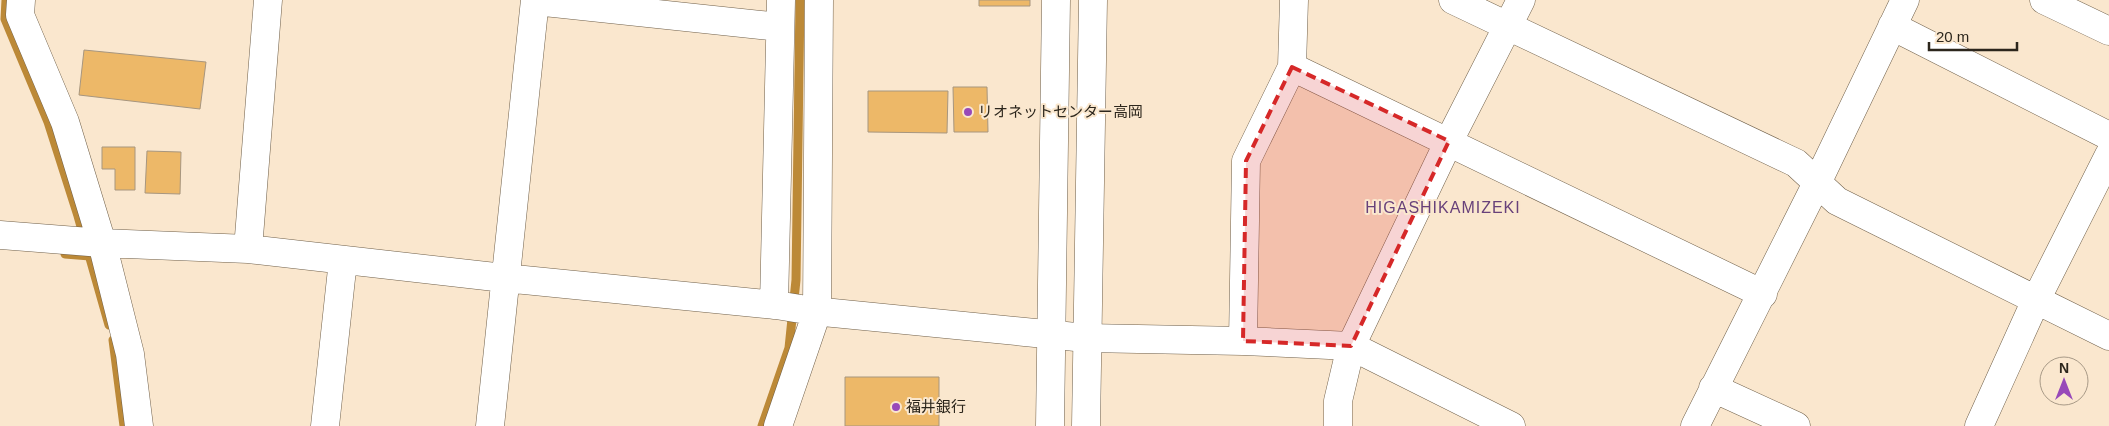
<svg xmlns="http://www.w3.org/2000/svg" width="2109" height="426" font-family="Helvetica,'Noto Sans JP',sans-serif">
	<style>
		.lines { fill: none; stroke-linecap: round; stroke-linejoin: round }
		.stream { stroke: #bc8937; stroke-width: 9 }
		.building { fill: #edb868; stroke: #a7967f }
		.street-casing { stroke: #70604a; stroke-width: 29 }
		.secondary-casing { stroke: #70604a; stroke-width: 29 }
		.street { stroke: #fff; stroke-width: 28 }
		.secondary { stroke: #fff; stroke-width: 28 }
		.marked { fill: #d62828; fill-opacity: 0.2; stroke: #d62828; stroke-width: 4; stroke-dasharray: 10 6; stroke-linejoin: round }
		.poi-dot { fill: #9849b9; stroke: #fae7ce; stroke-width: 2 }
		.labels { text-anchor: middle; stroke-width: 4; stroke-linejoin: round; paint-order: stroke }
		.poi-label { font-size: 15px; fill: #2c261c; stroke: #fae7ce; text-anchor: start }
		.neighbourhood-label { font-size: 16px; letter-spacing: 1px; fill: #68417a; stroke: #fae7ce }
	</style>
	<rect width="100%" height="100%" fill="#fae7ce"/>
	<g class="lines">
		<path class="stream" d="M6 0 5 19 48 122 78 216 109 325
			M65 254 90 256
			M113 340 124 426
			M762 426 789 348 796 280 800 0"/>
	</g>
	<path class="building" d="M979 0H1030V6H979Z
		M84 50 206 62 200 109 79 95Z
		M953 87H987L988 132H954Z
		M868 91H948L947 133 868 132Z
		M102 147H135V190H115V169H102Z
		M147 151 181 152 180 194 145 193Z
		M845 377H939V426H845Z"/>
	<g class="lines">
		<defs>
			<path id="street" d="M21 0 20 15 65 122 102 243 130 354 139 426
				M1453 0 1796 163 1837 201 2109 336
				M2044 0 2109 31
				M535 1 780 27
				M1892 26 2109 136
				M1292 67 1763 294
				M0 235 102 243 248 249 504 278 776 305 813 311 1086 338 1243 341 1351 346 1511 426
				M248 249 268 0
				M774 305 781 0
				M1243 341 1246 161 1292 67 1294 0
				M1713 388 1796 426
				M325 426 343 260
				M490 426 535 0
				M778 426 817 312 819 0
				M1338 426V401L1351 346 1449 141 1521 0
				M1695 426 1817 183 1905 0
				M1979 426 2036 300 2109 155"/>
			<path id="secondary" d="M1050 426 1056 0
				M1086 426 1093 0"/>
		</defs>
		<use href="#street" class="street-casing"/>
		<use href="#secondary" class="secondary-casing"/>
		<use href="#street" class="street"/>
		<use href="#secondary" class="secondary"/>
	</g>
	<path class="marked" d="M1292 67 1449 141 1351 346 1243 341 1246 161Z"/>
	<g class="poi-dot">
		<circle cx="968" cy="112" r="5"/>
		<circle cx="896" cy="407" r="5"/>
	</g>
	<g class="labels">
		<g class="poi-label">
			<text x="978" y="117">リオネットセンター高岡</text>
			<text x="906" y="412">福井銀行</text>
		</g>
		<g class="neighbourhood-label">
			<text x="1443" y="213">HIGASHIKAMIZEKI</text>
		</g>
	</g>
	<g transform="translate(2064 381)"><circle r="24" fill="#fae7ce" stroke="#a89a87"/>
	<path d="M0-4L9 19L0 12L-9 19Z" fill="#9849b9"/>
	<text y="-8" font-size="14" font-weight="bold" text-anchor="middle" fill="#2c261c">N</text>
	</g>
	<path d="M1929 42v8h88v-8" fill="none" stroke="#2c261c" stroke-width="2.5"/>
	<text x="1936" y="42" font-size="15" fill="#2c261c" stroke="#fae7ce" stroke-width="4" paint-order="stroke">20 m</text>
</svg>
